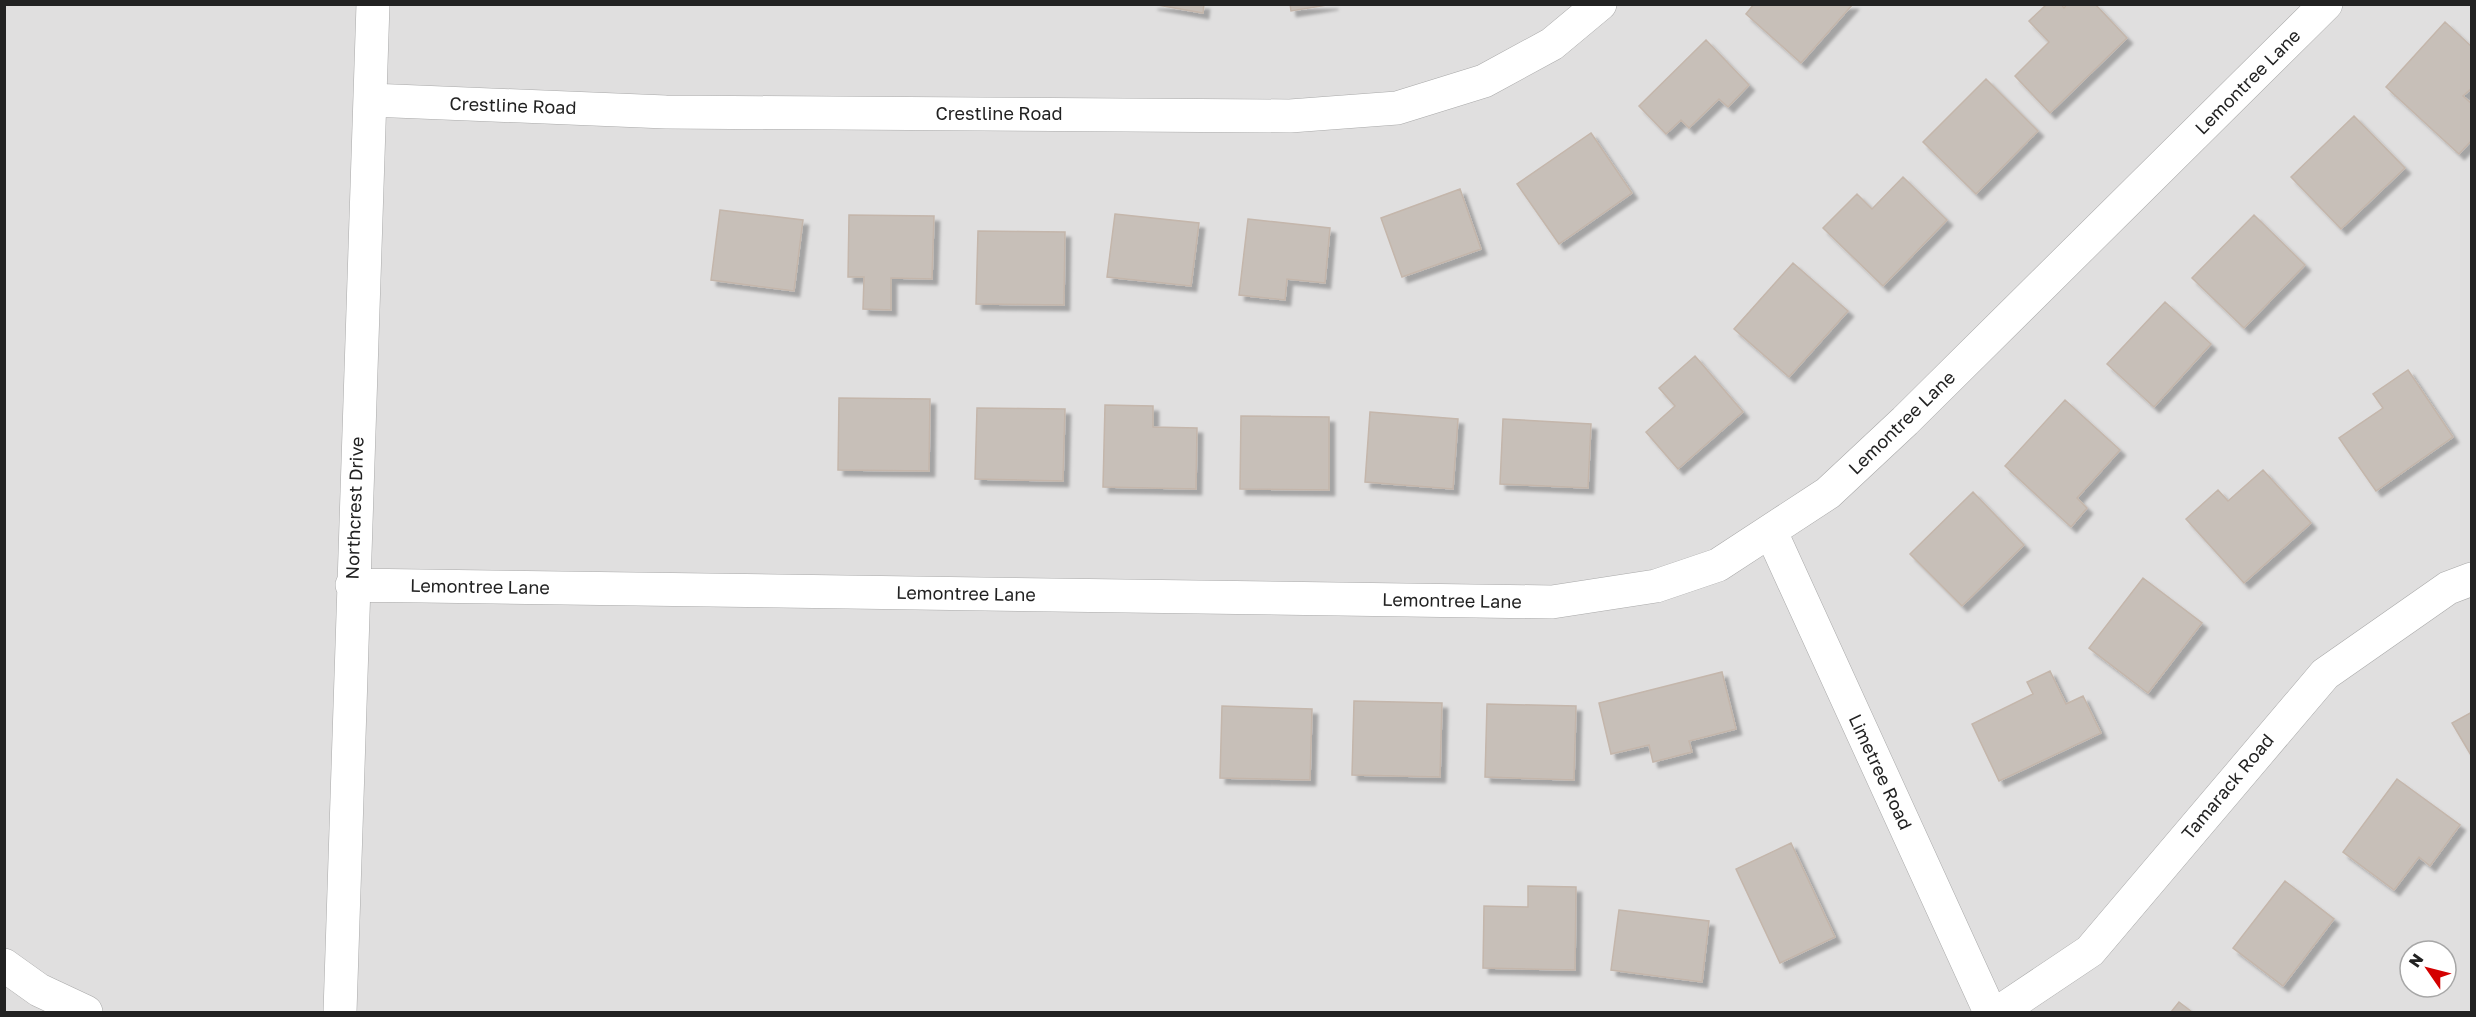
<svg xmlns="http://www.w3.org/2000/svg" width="2476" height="1017" font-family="'Golos Text',sans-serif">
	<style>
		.residential { fill: #e0dfdf; fill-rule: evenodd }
		.building { fill: #c7bfb8; stroke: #c4b6ab; stroke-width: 1.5; filter: url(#shadow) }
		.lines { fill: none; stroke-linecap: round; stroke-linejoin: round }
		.minor-casing { stroke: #a9a9a9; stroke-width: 34 }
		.minor { stroke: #fff; stroke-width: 33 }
		.labels { text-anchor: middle; stroke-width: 6; stroke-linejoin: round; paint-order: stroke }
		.street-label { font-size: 18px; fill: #222; stroke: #fff }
	</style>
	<defs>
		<filter id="shadow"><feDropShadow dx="5.5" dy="5.5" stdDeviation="1.5" flood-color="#0004"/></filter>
	</defs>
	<rect width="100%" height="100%" fill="#f2efe9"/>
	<path class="residential" d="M5 5H2471V1012H5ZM2410 951H2446V987H2410Z"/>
	<path class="building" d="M1152 4H1204L1203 13Z
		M1290 4H1333L1291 11Z
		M1754 4H1853L1801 63 1746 14Z
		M2047 4H2061L2064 8 2067 4H2095L2127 38 2050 113 2015 76 2049 42 2029 21Z
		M2445 22 2472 47V88L2463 96 2472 104V140L2459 154 2386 87Z
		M1706 40 1749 85 1728 107 1719 99 1689 128 1681 120 1666 134 1639 106Z
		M1986 79 2038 131 1976 194 1923 142Z
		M2354 116 2405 168 2341 229 2291 177Z
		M1591 133 1632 193 1559 244 1517 184Z
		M1903 177 1947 220 1883 286 1823 228 1857 194 1872 209Z
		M1460 189 1481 249 1402 277 1381 218Z
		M720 210 803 220 794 291 711 280Z
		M1115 214 1199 223 1191 286 1107 277Z
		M849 215 934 216 932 279 891 278V310L863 309 864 277H848Z
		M2254 215 2305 265 2244 328 2192 278Z
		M1248 219 1330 228 1325 283 1287 279 1285 300 1239 295Z
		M978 231 1065 232 1064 305 976 304Z
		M1793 263 1848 311 1789 377 1734 329Z
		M2165 302 2211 344 2154 407 2107 364Z
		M1695 356 1743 412 1678 469 1646 432 1675 406 1659 388Z
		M2408 370 2453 437 2376 491 2339 438 2383 408 2373 394Z
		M839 398 930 399 929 471 838 470Z
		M2065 400 2120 450 2077 498 2087 508 2071 527 2005 466Z
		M1105 405 1153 406V427L1197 428 1196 489 1103 487Z
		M977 408 1065 409 1063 481 975 479Z
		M1370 412 1458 419 1453 489 1365 482Z
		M1241 416 1329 417V490L1240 489Z
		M1503 419 1591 424 1588 488 1500 484Z
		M2263 470 2311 523 2244 583 2186 519 2218 490 2228 501Z
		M1973 492 2024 545 1962 606 1910 554Z
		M2143 578 2202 623 2148 693 2089 648Z
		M2050 671 2066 704 2083 696 2101 733 1999 781 1972 724 2033 694 2027 682Z
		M1722 672 1736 729 1689 741 1692 752 1653 762 1649 745 1611 754 1599 703Z
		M1354 701 1442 703 1440 777 1352 775Z
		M1487 704 1576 706 1574 780 1485 777Z
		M1222 706 1312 709 1310 780 1220 778Z
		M2472 712V757L2452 723Z
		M2397 779 2460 825 2430 866 2419 857 2394 890 2343 852Z
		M1791 843 1835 937 1780 963 1736 869Z
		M2285 881 2334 919 2283 986 2233 948Z
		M1528 886 1576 887 1575 970 1483 968 1484 906 1528 907Z
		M1619 910 1709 921 1702 982 1611 970Z
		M2179 1002 2192 1012H2171Z"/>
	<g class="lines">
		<defs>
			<path id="minor" d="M370 100 666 112 1290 116 1397 108 1484 81 1552 44 1600 4
				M1771 532 1990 1012
				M352 585 1552 602 1656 586 1718 565 1828 493 1905 421 2326 4
				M4 965 39 990 86 1012
				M340 1012 373 4
				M1999 1012 2090 951 2325 674 2448 588 2472 579"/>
		</defs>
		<use href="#minor" class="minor-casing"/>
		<use href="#minor" class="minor"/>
	</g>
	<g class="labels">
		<g class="street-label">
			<text transform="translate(2248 82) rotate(-45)" y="6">Lemontree Lane</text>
			<text transform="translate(513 106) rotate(2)" y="6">Crestline Road</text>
			<text x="999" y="120">Crestline Road</text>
			<text transform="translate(1902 423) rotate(-44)" y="6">Lemontree Lane</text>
			<text transform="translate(355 508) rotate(-88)" y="6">Northcrest Drive</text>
			<text transform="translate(480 587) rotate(1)" y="6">Lemontree Lane</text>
			<text transform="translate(966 594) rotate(1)" y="6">Lemontree Lane</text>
			<text transform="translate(1452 601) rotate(1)" y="6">Lemontree Lane</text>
			<text transform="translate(1880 772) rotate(65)" y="6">Limetree Road</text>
			<text transform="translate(2228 787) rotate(-50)" y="6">Tamarack Road</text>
		</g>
	</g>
	<rect width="2476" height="1017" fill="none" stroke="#222222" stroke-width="12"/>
	<g transform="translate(2428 969) rotate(305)"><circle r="28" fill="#ffffff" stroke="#a7a7a7" stroke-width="1.5"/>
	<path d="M0-4.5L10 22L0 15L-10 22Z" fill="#d40000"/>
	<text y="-9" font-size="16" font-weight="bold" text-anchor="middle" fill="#222222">N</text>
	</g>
</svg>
